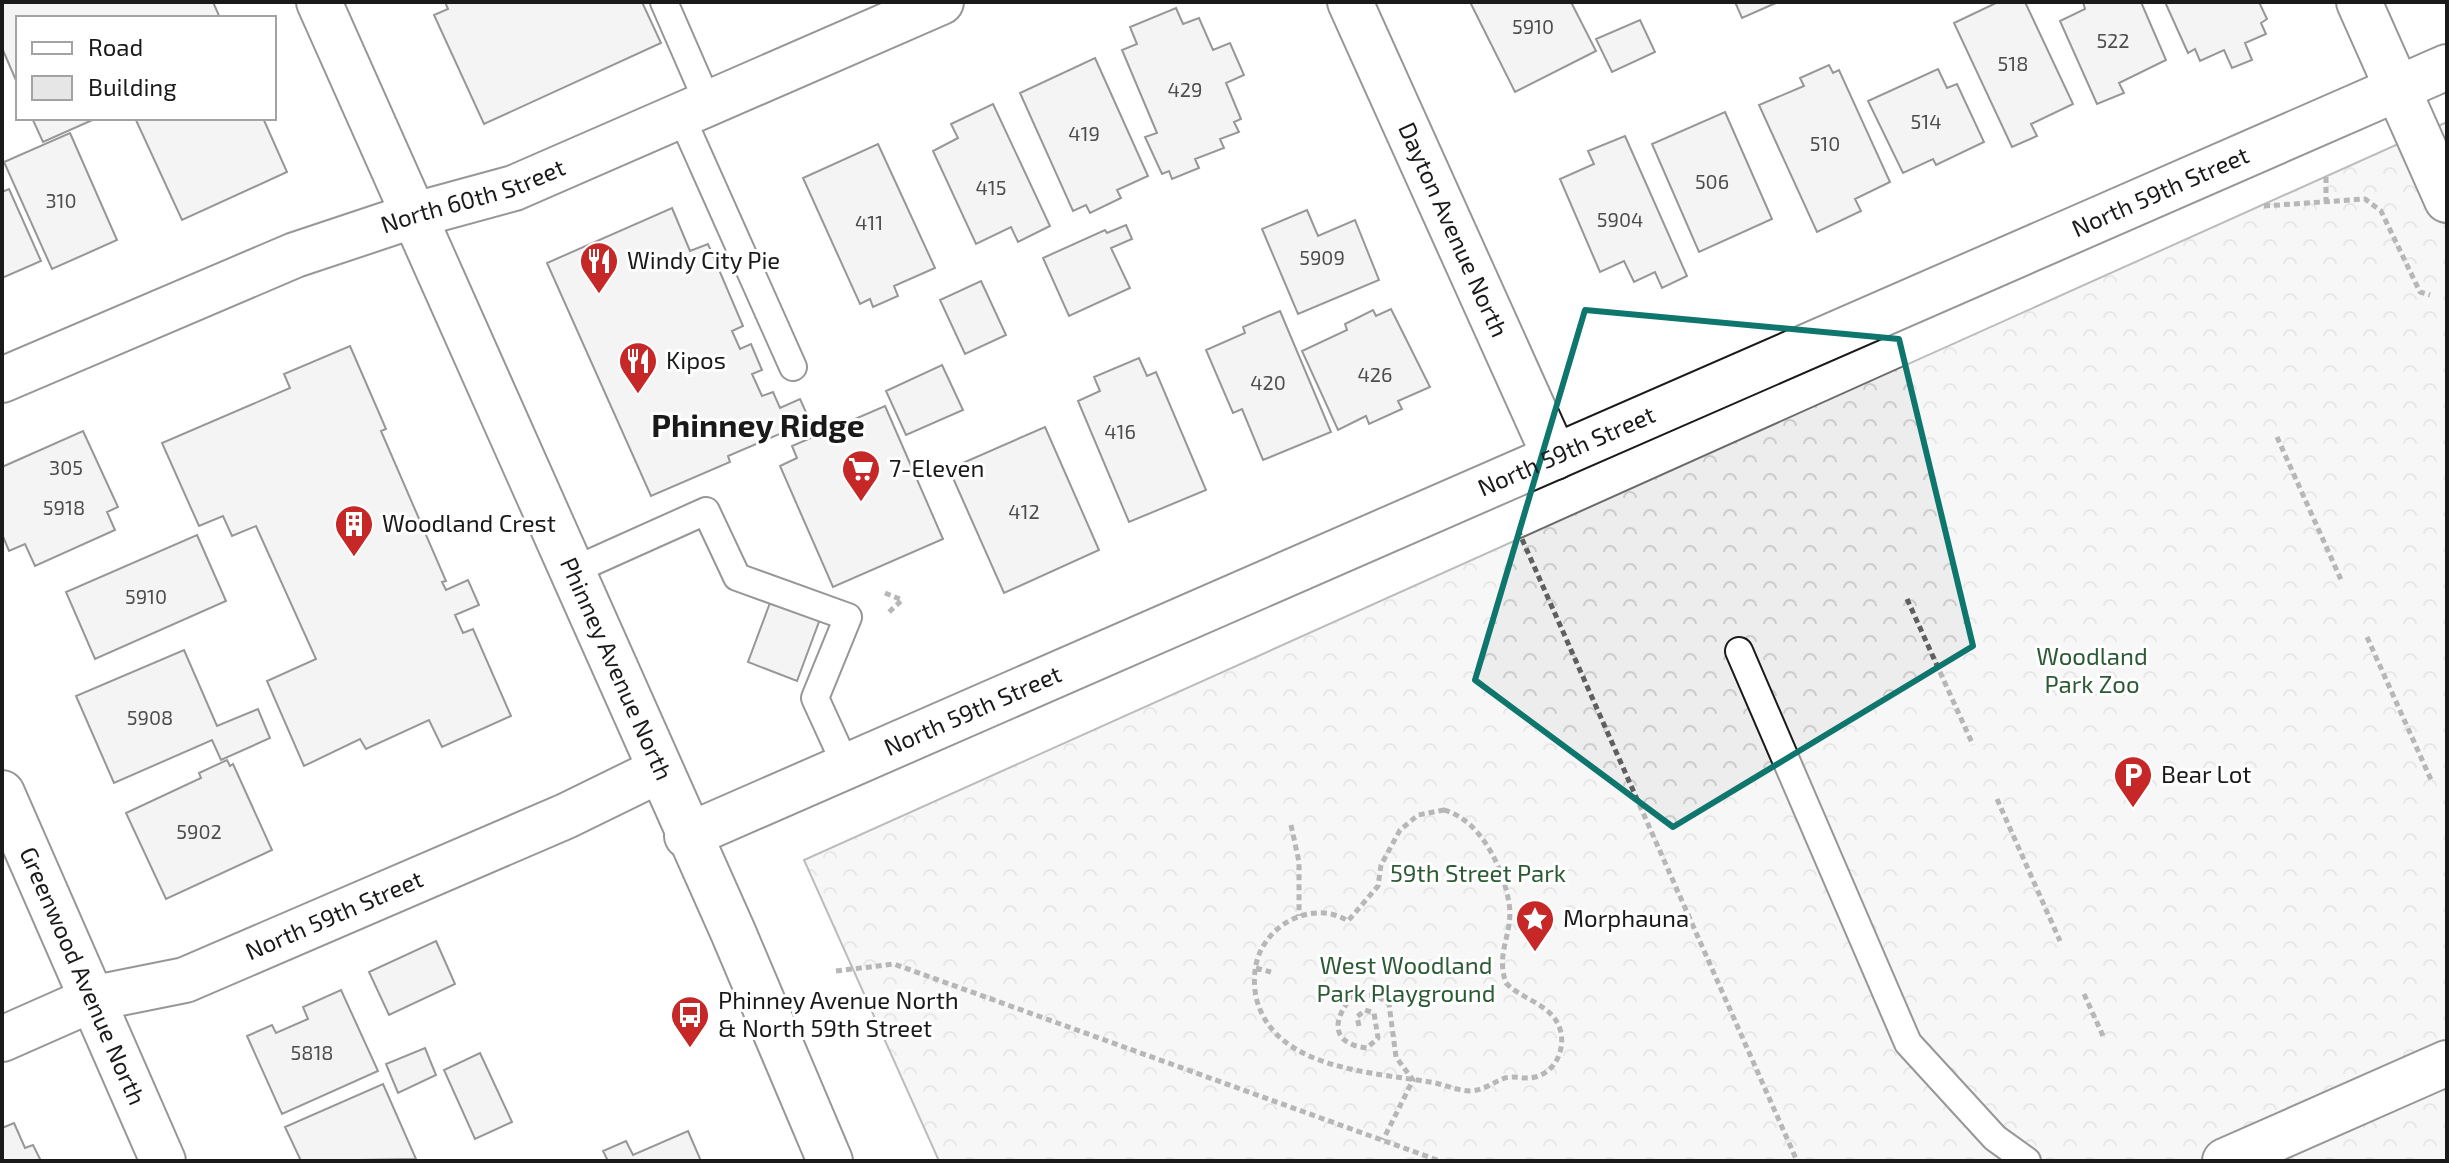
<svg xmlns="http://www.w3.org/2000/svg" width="2449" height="1163" font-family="'Exo 2',sans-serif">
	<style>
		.forest { fill: url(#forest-crowns); stroke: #6a6a6a; stroke-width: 2 }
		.building { fill: #e6e6e6; stroke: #1a1a1a; stroke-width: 2 }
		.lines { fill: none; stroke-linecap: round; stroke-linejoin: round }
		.service-casing { stroke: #1a1a1a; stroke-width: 30 }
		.minor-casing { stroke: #1a1a1a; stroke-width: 48 }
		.tertiary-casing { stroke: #1a1a1a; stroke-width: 48 }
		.path { stroke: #5f5f5f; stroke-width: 5; stroke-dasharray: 6 4; stroke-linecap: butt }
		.service { stroke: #fff; stroke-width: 26 }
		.minor { stroke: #fff; stroke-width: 44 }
		.tertiary { stroke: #fff; stroke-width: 44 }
		.marked { fill: none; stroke: #0f766e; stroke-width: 6; stroke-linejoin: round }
		.labels { text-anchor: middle; stroke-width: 6; stroke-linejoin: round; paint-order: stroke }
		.number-label { font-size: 20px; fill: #4d4d4d }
		.street-label { font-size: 24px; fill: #1a1a1a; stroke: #fff }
		.poi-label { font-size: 24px; fill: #1a1a1a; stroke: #fff; text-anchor: start }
		.park-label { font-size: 24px; fill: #2b5a34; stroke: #fff }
		.district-label { font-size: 32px; font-weight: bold; fill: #1a1a1a; stroke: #fff }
	</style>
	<defs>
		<pattern id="forest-crowns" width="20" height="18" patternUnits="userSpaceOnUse" patternTransform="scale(2)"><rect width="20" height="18" fill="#ededed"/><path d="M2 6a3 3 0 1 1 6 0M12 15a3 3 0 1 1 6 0" fill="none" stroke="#cbcbcb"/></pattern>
	</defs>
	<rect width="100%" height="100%" fill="#fff"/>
	<path class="forest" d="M2447 122V1161H939L804 860Z"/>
	<path class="building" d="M2 2H213L220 18H18V85L2 48Z
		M445 2H642L661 43 484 124 434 15 448 9Z
		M1470 2H1571L1596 51 1515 92Z
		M1735 2H1778L1742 18Z
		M1998 2H2025L2073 104 2031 124 2037 136 2012 147 1954 23Z
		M2083 2H2141L2166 60 2119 83 2124 93 2097 104 2060 21 2085 9Z
		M2165 2H2259L2267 19 2261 23 2266 34 2245 43 2252 60 2232 68 2224 50 2200 61 2195 49 2188 53Z
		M1176 8 1183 24 1199 18 1213 50 1230 43 1244 75 1226 83 1241 119 1234 122 1239 132 1220 139 1224 148 1195 159 1199 168 1172 179 1169 171 1162 174 1145 137 1157 133 1122 50 1137 44 1130 27Z
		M1640 20 1655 52 1612 72 1596 39Z
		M1095 58 1148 176 1117 190 1121 198 1090 213 1086 205 1073 211 1020 93Z
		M1829 65 1833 73 1839 70 1890 182 1855 199 1861 211 1817 232 1759 105 1804 86 1800 78Z
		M1938 69 1947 88 1957 84 1984 142 1936 165 1933 159 1903 173 1868 101Z
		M993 104 1050 226 1018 242 1011 227 976 244 933 151 958 138 951 124Z
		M1725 112 1772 219 1699 252 1652 144Z
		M32 118H97L43 142Z
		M135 118H263L287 172 182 220Z
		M70 133 117 240 52 269 4 162Z
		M1625 136 1687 276 1662 288 1655 272 1634 282 1624 261 1600 272 1560 179 1594 164 1588 151Z
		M878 144 935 268 894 286 898 296 873 307 870 299 860 304 803 178Z
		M9 189 41 261 2 278V192Z
		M672 208 690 251 708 244 743 326 732 331 740 349 751 344 762 370 752 374 762 396 773 392 780 408 800 399 810 421 728 456 730 462 651 496 547 263Z
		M1307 210 1318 236 1355 220 1379 280 1298 314 1262 229Z
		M1126 225 1132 239 1111 248 1130 288 1069 316 1043 258 1105 230 1107 233Z
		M981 281 1006 335 965 354 940 300Z
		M1391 309 1430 387 1398 401 1402 409 1369 424 1366 416 1338 430 1302 351 1347 330 1345 324 1373 310 1376 316Z
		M1280 311 1331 432 1263 460 1242 409 1233 413 1206 350 1245 333 1243 327Z
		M350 346 386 429 381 431 446 581 442 582 446 590 468 580 479 605 455 615 463 633 473 629 511 716 442 747 429 720 366 749 360 739 304 766 267 681 316 659 256 526 232 536 223 516 199 526 162 443 290 388 284 374Z
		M1139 358 1147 376 1156 372 1206 490 1129 522 1078 401 1100 391 1094 377Z
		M942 365 963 410 906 435 886 391Z
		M885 406 943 539 833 587 780 466 797 458 792 446Z
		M1045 427 1099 550 1004 593 949 469Z
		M83 431 118 507 107 512 115 530 35 566 25 544 9 551 2 534V467Z
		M197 535 226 601 95 659 66 592Z
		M771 600 820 619 797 681 748 662Z
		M184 650 217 726 258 709 270 738 221 760 212 740 114 783 76 696Z
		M227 760 230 766 233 764 272 850 166 899 126 813 201 778 199 773Z
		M436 941 455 984 389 1015 369 972Z
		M341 990 378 1071 282 1114 247 1036 272 1025 276 1033 308 1019 303 1007Z
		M425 1048 436 1075 398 1093 386 1064Z
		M480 1053 512 1122 475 1139 444 1070Z
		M383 1084 416 1159 301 1161 285 1127Z
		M14 1123 25 1148 33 1145 41 1161H2V1128Z
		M688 1131 701 1161H608L603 1151 626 1141 633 1155Z"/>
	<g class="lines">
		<defs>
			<path id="service" d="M664 2 708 103
				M681 116 793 367
				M570 572 706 511 737 577 848 617 815 698 846 766
				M1739 651 1908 1043 1995 1138 2027 1161"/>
			<g id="minor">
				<path id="s1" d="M1350 2 1555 457"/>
				<path d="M2359 2 2447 200"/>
				<path id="s2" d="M2 380 295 255 415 215 514 188 941 2"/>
				<path id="s3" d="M2 793 163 1161"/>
				<path id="s4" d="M687 836 2447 67"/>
				<path id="s5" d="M2 1039 95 998 185 980 566 816 658 771"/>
				<path d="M2225 1161 2447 1063"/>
			</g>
			<g id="tertiary">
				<path id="s6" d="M319 2 733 932 830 1161"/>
			</g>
		</defs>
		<use href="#service" class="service-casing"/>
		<use href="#minor" class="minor-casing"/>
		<use href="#tertiary" class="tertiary-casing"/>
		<path class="path" d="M2326 177V202
			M2264 206 2365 199 2381 211 2420 292 2430 295
			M2277 437 2342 582
			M1518 530 1797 1161
			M885 593 902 600 888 613
			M1907 599 1973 745
			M2367 637 2432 782
			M1997 799 2060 941
			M1444 810C1481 820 1503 868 1509 903 1514 933 1495 952 1506 983 1522 1000 1552 1004 1560 1029 1566 1048 1556 1072 1535 1077 1525 1080 1515 1075 1505 1078 1493 1082 1485 1090 1471 1091 1457 1091 1444 1084 1430 1082 1371 1072 1273 1069 1256 997 1253 982 1254 964 1261 950 1277 918 1318 902 1348 921L1378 886 1381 865 1400 830 1418 815Z
			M1291 825 1299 862V916
			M1256 968 1271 972
			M836 971 894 964 1440 1161
			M2084 994 2104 1038
			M1359 1026 1357 1017 1365 1010 1374 1013 1378 1038 1367 1048C1330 1044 1332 1019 1353 996L1376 995 1389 1004 1396 1057 1413 1080 1383 1140"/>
		<use href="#service" class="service"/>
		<use href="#minor" class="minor"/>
		<use href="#tertiary" class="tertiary"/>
	</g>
	<path d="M0 0H2449V1163H0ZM1585 310 1899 339 1973 646 1673 827 1475 680Z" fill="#fff" fill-opacity=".55" fill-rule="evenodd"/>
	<path class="marked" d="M1585 310 1899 339 1973 646 1673 827 1475 680Z"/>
	<defs>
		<symbol id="restaurant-pin" viewBox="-11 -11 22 30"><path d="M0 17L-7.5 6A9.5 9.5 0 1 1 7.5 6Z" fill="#c62828" stroke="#fff"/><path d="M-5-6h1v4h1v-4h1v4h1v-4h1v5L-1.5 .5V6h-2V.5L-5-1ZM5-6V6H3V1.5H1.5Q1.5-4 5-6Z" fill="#fff"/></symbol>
		<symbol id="supermarket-pin" viewBox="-11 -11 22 30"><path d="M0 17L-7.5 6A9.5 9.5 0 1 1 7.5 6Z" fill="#c62828" stroke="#fff"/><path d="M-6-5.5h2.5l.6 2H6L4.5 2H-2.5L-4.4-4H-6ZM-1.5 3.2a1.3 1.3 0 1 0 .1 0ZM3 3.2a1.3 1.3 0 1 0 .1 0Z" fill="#fff"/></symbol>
		<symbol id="building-pin" viewBox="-11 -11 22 30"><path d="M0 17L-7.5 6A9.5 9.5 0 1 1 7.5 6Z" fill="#c62828" stroke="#fff"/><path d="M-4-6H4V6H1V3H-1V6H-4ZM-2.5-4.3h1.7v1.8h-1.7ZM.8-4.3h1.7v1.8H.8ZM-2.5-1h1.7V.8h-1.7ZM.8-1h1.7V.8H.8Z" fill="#fff"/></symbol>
		<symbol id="parking-pin" viewBox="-11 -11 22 30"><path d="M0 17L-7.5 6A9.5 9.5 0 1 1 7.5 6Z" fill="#c62828" stroke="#fff"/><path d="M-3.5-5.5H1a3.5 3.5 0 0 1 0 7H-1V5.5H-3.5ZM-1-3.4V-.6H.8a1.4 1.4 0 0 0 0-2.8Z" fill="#fff"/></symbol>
		<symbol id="sight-pin" viewBox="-11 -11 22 30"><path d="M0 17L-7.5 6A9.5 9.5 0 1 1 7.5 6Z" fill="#c62828" stroke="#fff"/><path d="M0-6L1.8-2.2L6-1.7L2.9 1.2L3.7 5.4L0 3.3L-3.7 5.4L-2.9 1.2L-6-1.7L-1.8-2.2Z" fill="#fff"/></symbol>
		<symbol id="bus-pin" viewBox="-11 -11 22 30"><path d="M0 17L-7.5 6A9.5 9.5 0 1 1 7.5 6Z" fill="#c62828" stroke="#fff"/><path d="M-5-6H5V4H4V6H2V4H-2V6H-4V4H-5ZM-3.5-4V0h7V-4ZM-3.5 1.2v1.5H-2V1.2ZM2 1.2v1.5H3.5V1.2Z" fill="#fff"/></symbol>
	</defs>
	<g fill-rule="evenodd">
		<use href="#restaurant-pin" x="577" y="239" width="44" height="60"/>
		<use href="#restaurant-pin" x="616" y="339" width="44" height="60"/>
		<use href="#supermarket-pin" x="839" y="447" width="44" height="60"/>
		<use href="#building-pin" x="332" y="502" width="44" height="60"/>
		<use href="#parking-pin" x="2111" y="753" width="44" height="60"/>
		<use href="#sight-pin" x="1513" y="897" width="44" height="60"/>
		<use href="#bus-pin" x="668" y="993" width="44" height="60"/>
	</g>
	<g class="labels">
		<g class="number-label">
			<text x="1533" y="34">5910</text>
			<text x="2113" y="48">522</text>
			<text x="2013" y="71">518</text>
			<text x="1185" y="97">429</text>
			<text x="1926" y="129">514</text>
			<text x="1084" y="141">419</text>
			<text x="1825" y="151">510</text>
			<text x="1712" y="189">506</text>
			<text x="991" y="195">415</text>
			<text x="61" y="208">310</text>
			<text x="1620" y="227">5904</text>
			<text x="869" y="230">411</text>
			<text x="1322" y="265">5909</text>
			<text x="1375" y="382">426</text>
			<text x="1268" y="390">420</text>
			<text x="1120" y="439">416</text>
			<text x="66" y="475">305</text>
			<text x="64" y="515">5918</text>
			<text x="1024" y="519">412</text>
			<text x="146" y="604">5910</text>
			<text x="150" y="725">5908</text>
			<text x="199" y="839">5902</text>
			<text x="312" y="1060">5818</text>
		</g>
		<g class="street-label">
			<text dy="8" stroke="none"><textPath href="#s4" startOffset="1608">North 59th Street</textPath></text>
			<text dy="8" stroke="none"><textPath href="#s2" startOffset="506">North 60th Street</textPath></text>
			<text dy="8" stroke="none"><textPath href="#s1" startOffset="250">Dayton Avenue North</textPath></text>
			<text dy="8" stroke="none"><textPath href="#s4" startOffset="960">North 59th Street</textPath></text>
			<text dy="8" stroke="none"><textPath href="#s6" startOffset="730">Phinney Avenue North</textPath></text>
			<text dy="8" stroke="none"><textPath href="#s4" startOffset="312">North 59th Street</textPath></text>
			<text dy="8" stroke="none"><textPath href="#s5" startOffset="356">North 59th Street</textPath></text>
			<text dy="8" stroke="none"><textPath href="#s3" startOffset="200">Greenwood Avenue North</textPath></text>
		</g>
		<g class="poi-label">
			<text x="627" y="269">Windy City Pie</text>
			<text x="666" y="369">Kipos</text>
			<text x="889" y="477">7-Eleven</text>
			<text x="382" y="532">Woodland Crest</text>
			<text x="2161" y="783">Bear Lot</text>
			<text x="1563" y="927">Morphauna</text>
			<text x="718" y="1009">Phinney Avenue North<tspan x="718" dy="28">&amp; North 59th Street</tspan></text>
		</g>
		<g class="park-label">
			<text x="2092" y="665">Woodland<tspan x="2092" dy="28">Park Zoo</tspan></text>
			<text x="1478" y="882">59th Street Park</text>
			<text x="1406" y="974">West Woodland<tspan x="1406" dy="28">Park Playground</tspan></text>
		</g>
		<g class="district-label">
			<text x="758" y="437">Phinney Ridge</text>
		</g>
	</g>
	<rect width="2449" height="1163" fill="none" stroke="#1a1a1a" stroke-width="8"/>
	<rect x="16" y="16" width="260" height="104" fill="#ffffff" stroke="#a3a3a3" stroke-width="2"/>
	<rect x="32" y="42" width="40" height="12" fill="#ffffff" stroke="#a3a3a3" stroke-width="2"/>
	<text x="88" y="56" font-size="24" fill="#1a1a1a">Road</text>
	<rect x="32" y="76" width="40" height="24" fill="#e6e6e6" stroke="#a3a3a3" stroke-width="2"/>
	<text x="88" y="96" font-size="24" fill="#1a1a1a">Building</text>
</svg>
